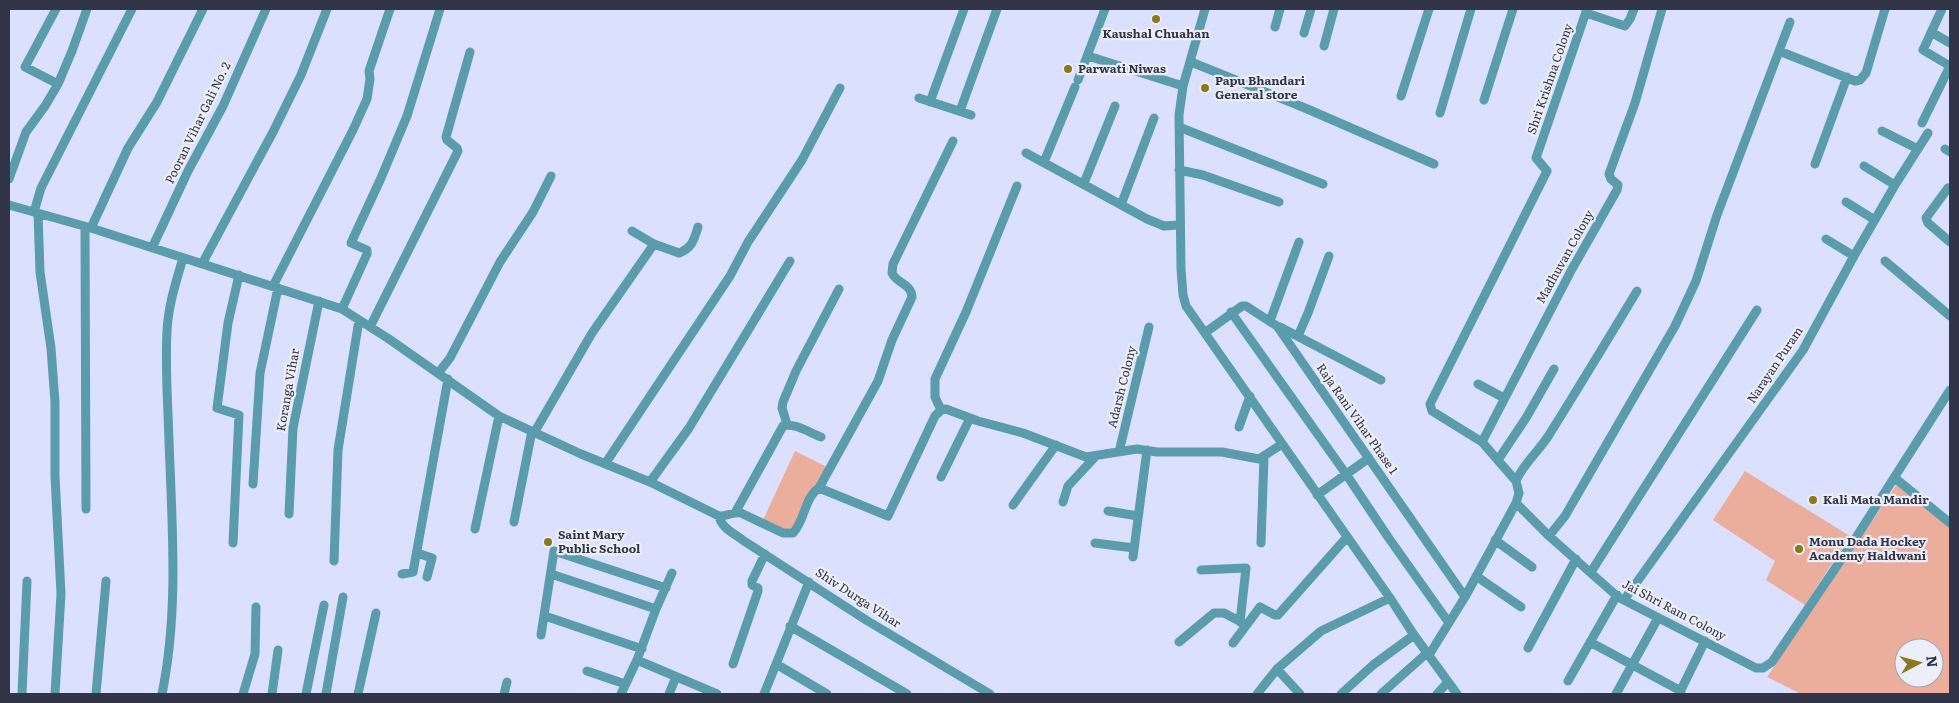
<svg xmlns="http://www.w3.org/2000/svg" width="1959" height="703" font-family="Literata,serif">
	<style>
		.green { fill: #ebae9d; fill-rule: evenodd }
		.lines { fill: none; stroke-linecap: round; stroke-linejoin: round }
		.minor { stroke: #5a9bac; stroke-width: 9 }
		.poi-dot { fill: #8b781d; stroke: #eceef8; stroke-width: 2 }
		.labels { text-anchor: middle; stroke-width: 4.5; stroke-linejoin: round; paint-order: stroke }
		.poi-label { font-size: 12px; font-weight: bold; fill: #323548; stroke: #eceef8; text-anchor: start }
		.street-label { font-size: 12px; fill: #323548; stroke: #eceef8 }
	</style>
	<rect width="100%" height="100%" fill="#dae0fd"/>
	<path class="green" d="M795 451 827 467 794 528 784 530 763 520Z
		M1745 471 1850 536 1805 605 1766 580 1775 561 1713 520Z
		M1897 484 1950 526V694H1801L1767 677ZM1904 648H1934V678H1904Z"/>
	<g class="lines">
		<path class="minor" d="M56 9 25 67 58 84
			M1205 9 1183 86 1179 115 1181 269 1183 295 1186 306 1390 598 1414 635 1457 694
			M1586 13 1625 26 1630 19 1634 9
			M1275 27 1280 9
			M1931 32 1950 43
			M1304 33 1311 9
			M1324 46 1334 9
			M1779 51 1855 81 1860 80 1866 73 1885 9
			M1088 56 1183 86
			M1191 62 1305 108 1434 164
			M1078 80 1105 9
			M1401 96 1429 9
			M919 98 971 115
			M1484 100 1513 9
			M930 102 964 9
			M960 111 997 9
			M1440 113 1471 9
			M1922 123 1950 66 1923 50 1942 9
			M1179 127 1323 184
			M1882 131 1918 149
			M1945 149 1950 152
			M1026 153 1147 219 1164 226 1179 225
			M1044 162 1075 87
			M1815 164 1847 77
			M1864 166 1895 185
			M1179 170 1203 175 1279 202
			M9 179 26 132 45 106 58 84 72 51 87 9
			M1084 183 1115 106
			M1948 188 1926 218 1928 223 1950 242
			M1846 202 1875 220
			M9 205 91 228 342 309 389 339 499 416 581 454 650 482 719 516C727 517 733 511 741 513L783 533H793C805 521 804 498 819 488L888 516 935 416 941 410 946 409 978 421 1023 433 1086 457 1137 449 1157 452H1222L1259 459 1282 444
			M1121 205 1154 118
			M34 212 41 188 132 9
			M38 213 40 272 51 348 55 402V476L61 594 55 694
			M85 227 86 509
			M91 228 128 148 157 102 203 9
			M632 231 654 244 679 253C692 248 694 240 698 227
			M1826 239 1854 256
			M152 248 188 171 223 106 266 9
			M1885 261 1950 316
			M202 264 273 132 301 75 327 9
			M273 286 353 130 367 99 370 79 369 71 390 9
			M342 309 367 254V250L351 243 381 178 407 116 440 9
			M1231 312 1346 474 1388 537 1449 623
			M1270 321 1299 242
			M370 327 458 151 457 148 447 140 446 137 470 52
			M1280 327 1381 380
			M1206 332 1242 306H1246L1277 326 1465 597
			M1298 336 1308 313 1329 256
			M439 372 450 358 500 262 533 212 551 176
			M1478 384 1504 398
			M941 410 935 397V379L966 312 1017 186
			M787 424 782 408 783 402 796 371 839 289
			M1239 427 1250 396
			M534 433 592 333 654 244
			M1482 442 1432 411 1430 404 1547 171 1536 158 1587 9
			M1119 452 1149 327
			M1498 460 1526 418 1554 369
			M605 464 730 276 748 242 802 160 840 88
			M941 477 970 418
			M1895 478 1950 523
			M1516 481C1523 464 1539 451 1549 435 1579 387 1608 339 1637 291
			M650 482 689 428 790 261
			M253 484 260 373 278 288
			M819 488 878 381 892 340 912 297C911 283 897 284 892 273L893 264 953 141
			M1317 495 1369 458
			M1063 502 1068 486 1095 457
			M1516 503 1519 493 1516 481 1482 442 1572 269 1617 190 1618 185 1611 179 1609 174 1635 103 1662 9
			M1013 505 1056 445
			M1108 511 1138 516
			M735 513 783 426C794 422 810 433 821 437
			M289 514 293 428 319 301
			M719 516C721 528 735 534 744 541L866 620 990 694
			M514 522 532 431
			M475 529 499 416
			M1549 536 1565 516 1675 326 1696 281 1717 215 1790 22
			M1495 540 1532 567
			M233 543 239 415 217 408 228 323 239 275
			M1095 543 1134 548
			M1261 543 1264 457
			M417 553 432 558 427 577
			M1133 557 1147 450
			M334 561 338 450 359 320
			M1201 570 1246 568 1240 622
			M1591 572 1757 310
			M402 574 413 572 448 379
			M551 574 656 609
			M1476 576 1521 607
			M1624 600 1803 350 1854 256 1895 185 1928 133
			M545 616 642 649
			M790 626 907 694
			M541 635 554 551 666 588
			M1179 642 1214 613H1224L1243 623
			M1590 642 1681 691
			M1233 643 1260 607 1275 615H1278L1347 537
			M1528 648 1576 559
			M1429 655 1465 597 1516 503 1549 536 1618 597 1756 668H1763L1772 662 1857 536 1950 390
			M637 660 717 694
			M733 664 758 591V588L752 585V581L765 554
			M776 664 827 694
			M1277 669 1300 694
			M587 671 625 684
			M1568 681 1617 595
			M22 694 27 581
			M96 694 106 581
			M162 694C179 611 172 525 169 441 168 405 165 368 167 332 168 306 176 282 183 258
			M243 694 255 654 256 607
			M272 694 278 650
			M306 694 324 605
			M326 694 343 597
			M358 694 376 613
			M504 694 507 682
			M621 694 637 660 656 609 672 573
			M669 694 676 677
			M764 694 809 582
			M1257 694 1277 669 1321 631 1390 598
			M1341 694 1373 665 1414 635
			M1381 694 1427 653
			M1437 694 1448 682
			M1616 694 1658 618
			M1679 694 1705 641"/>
	</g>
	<g class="poi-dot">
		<circle cx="1156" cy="19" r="5"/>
		<circle cx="1068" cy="69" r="5"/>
		<circle cx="1205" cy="88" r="5"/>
		<circle cx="1813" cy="500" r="5"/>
		<circle cx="548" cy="542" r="5"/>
		<circle cx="1799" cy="549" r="5"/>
	</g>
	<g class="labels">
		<g class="poi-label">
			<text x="1156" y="38" text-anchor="middle">Kaushal Chuahan</text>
			<text x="1078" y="73">Parwati Niwas</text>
			<text x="1215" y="85">Papu Bhandari<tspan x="1215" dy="14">General store</tspan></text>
			<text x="1823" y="504">Kali Mata Mandir</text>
			<text x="558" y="539">Saint Mary<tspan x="558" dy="14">Public School</tspan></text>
			<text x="1809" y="546">Monu Dada Hockey<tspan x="1809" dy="14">Academy Haldwani</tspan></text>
		</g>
		<g class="street-label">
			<text transform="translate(1550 79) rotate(-71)" y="4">Shri Krishna Colony</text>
			<text transform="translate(198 123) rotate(-64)" y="4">Pooran Vihar Gali No. 2</text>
			<text transform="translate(1565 257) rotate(-61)" y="4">Madhuvan Colony</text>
			<text transform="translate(1775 365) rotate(-56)" y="4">Narayan Puram</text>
			<text transform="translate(1122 387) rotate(-76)" y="4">Adarsh Colony</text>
			<text transform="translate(288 390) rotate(-80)" y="4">Koranga Vihar</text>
			<text transform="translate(1357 419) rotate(55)" y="4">Raja Rani Vihar Phase 1</text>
			<text transform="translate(858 598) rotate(33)" y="4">Shiv Durga Vihar</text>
			<text transform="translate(1674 610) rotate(28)" y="4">Jai Shri Ram Colony</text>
		</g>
	</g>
	<rect width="1959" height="703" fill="none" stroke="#323548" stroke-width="20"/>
	<g transform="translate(1919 663) rotate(84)"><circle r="24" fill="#eceef8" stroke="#a2a4b2"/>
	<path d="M0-4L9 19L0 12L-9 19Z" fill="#8b781d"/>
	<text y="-8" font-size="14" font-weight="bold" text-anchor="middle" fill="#323548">N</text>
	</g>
</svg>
